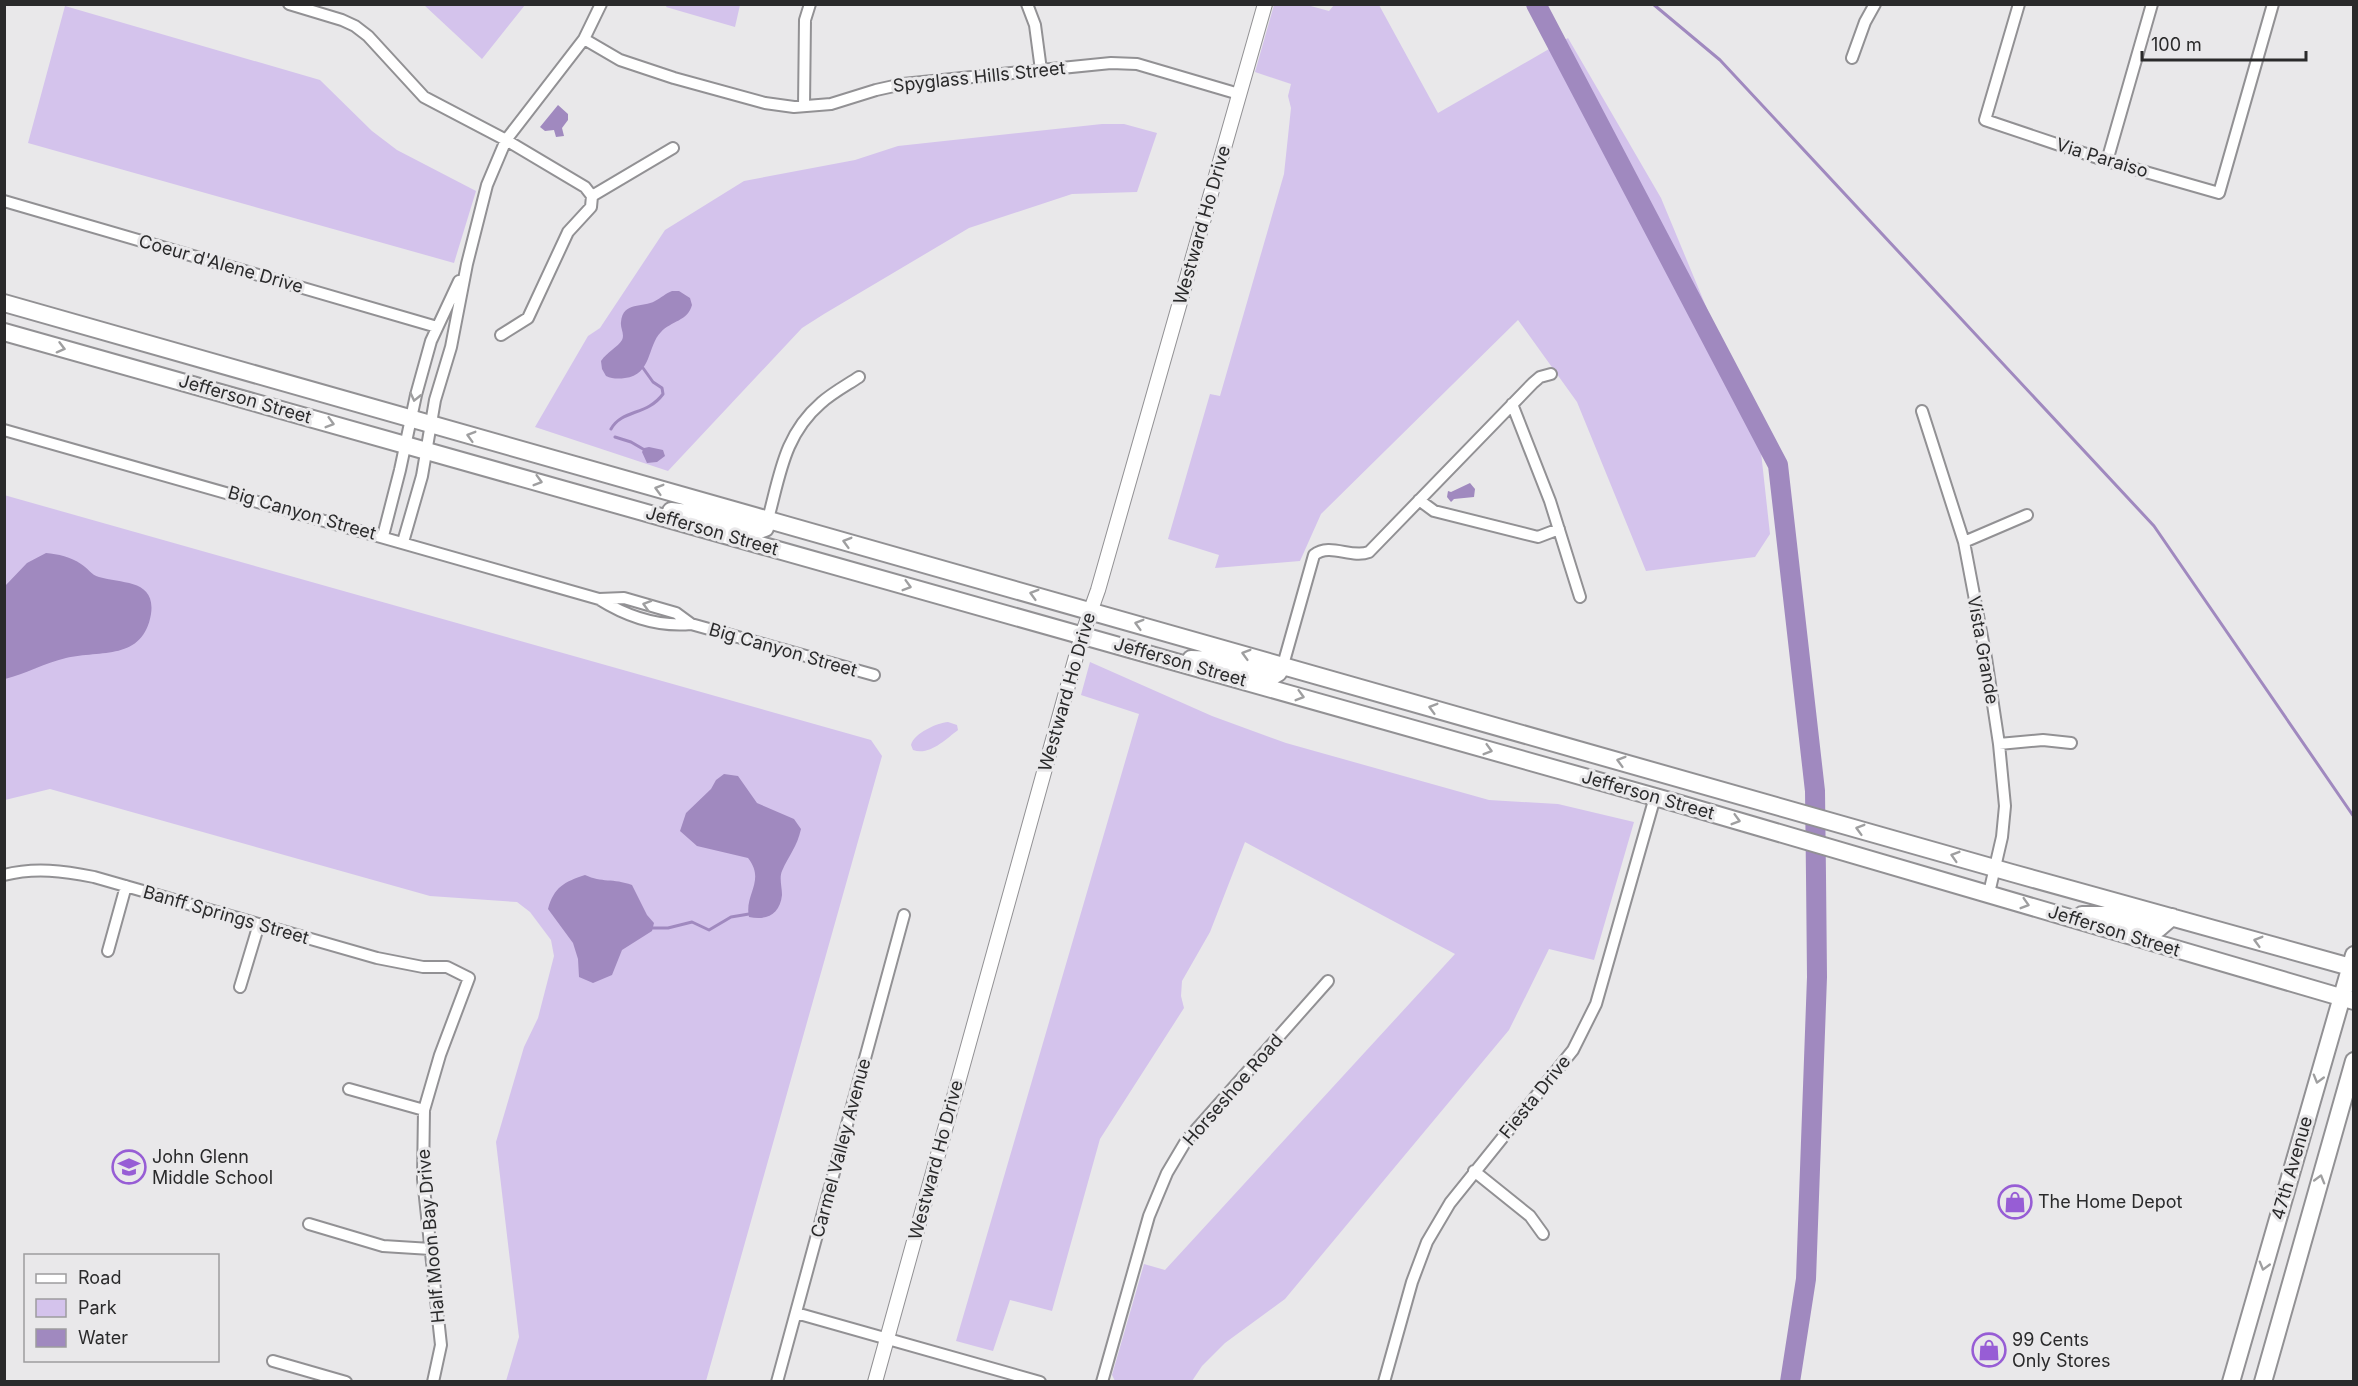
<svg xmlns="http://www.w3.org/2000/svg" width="2358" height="1386" font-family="Inter,sans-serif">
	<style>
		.green { fill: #d4c3ec }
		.water { fill: #a089bf }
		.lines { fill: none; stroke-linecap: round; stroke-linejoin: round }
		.stream { stroke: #a089bf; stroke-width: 3 }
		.river { stroke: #a089bf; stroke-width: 20 }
		.minor-casing { stroke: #929194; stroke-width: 14 }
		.tertiary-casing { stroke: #929194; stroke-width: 16 }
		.primary-casing { stroke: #929194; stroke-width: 20 }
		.minor { stroke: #fff; stroke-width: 10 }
		.tertiary { stroke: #fff; stroke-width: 14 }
		.primary { stroke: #fff; stroke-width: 16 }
		.oneway { stroke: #9f9fa0 }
		.labels { text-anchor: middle; stroke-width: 6; stroke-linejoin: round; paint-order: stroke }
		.street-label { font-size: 18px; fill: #2a2a2b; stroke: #e9e8ea }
		.poi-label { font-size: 18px; fill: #2a2a2b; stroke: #e9e8ea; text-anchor: start }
	</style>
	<rect width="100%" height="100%" fill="#e9e8ea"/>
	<path class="green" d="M424 5H525L482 59Z
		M667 5 740 4V5L735 27 666 7Z
		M1274 5H1307L1329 11 1334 5H1379L1438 113 1568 38 1661 198 1759 434 1770 534 1755 557 1646 571 1577 402 1518 320 1321 514 1300 561 1215 568 1219 555 1168 539 1210 394 1220 396 1284 174 1291 108 1288 96 1291 84 1255 72Z
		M65 6 320 80 372 131 397 150 476 191 454 263 28 143Z
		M1102 124H1124L1157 133 1137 192 1072 194 969 228 824 314 802 328 668 471 535 427 588 336 600 328 665 230 744 181 855 160 898 146Z
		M4 495 871 740 882 756 706 1381H506L519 1337 496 1142 524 1047 538 1018 554 956 551 940 530 912 517 902 430 896 50 789 5 800Z
		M1090 662 1212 716 1286 743 1489 800 1558 804 1634 822 1594 960 1549 949 1509 1030 1285 1299 1225 1343 1202 1366 1192 1381H1115L1112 1375 1144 1264 1165 1270 1455 954 1245 842 1210 932 1182 981 1181 996 1184 1008 1100 1139 1052 1311 1010 1300 993 1351 956 1341 1139 714 1081 695Z
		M948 722 957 725 958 730C945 740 929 756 913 750L911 745C914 733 937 723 948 722Z"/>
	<path class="water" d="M558 105 568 114V120L562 128 564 136 556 137 554 130 545 131 540 127Z
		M672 291H679L690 298 692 305C688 321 671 321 661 332 647 346 652 375 625 378 619 379 612 379 606 376L602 369 601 361C607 352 618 347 622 340 625 334 620 328 621 322 623 301 643 308 655 301 661 298 666 293 672 291Z
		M649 447 663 450 665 456 657 462 647 463 642 452 644 448Z
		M1470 483 1475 489 1474 497 1454 499 1451 502 1447 497 1448 491 1451 492Z
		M46 553C58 554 71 557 81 564 88 568 91 575 99 577 122 584 156 579 151 614 143 661 101 650 66 658 44 663 26 674 5 679V586L27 563Z
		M724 774 738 776 757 803 794 819 801 829C797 847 789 855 782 871 779 878 782 887 782 895 780 914 767 921 749 917 744 894 766 881 748 858L697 846 680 831 686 813 711 789 716 780Z
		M585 875C602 883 613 878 632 885L647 915 654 923 652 931 622 950 612 975 593 983 579 977 578 959 573 943 548 909C554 887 564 882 585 875Z"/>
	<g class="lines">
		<path class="stream" d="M1653 4 1720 60 2154 526 2354 817
			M611 429C622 409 647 416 663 394L662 388 653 382 643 368
			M615 437 631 442 643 449
			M652 928H668L692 922 709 930 731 917 749 914"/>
		<path class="river" d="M1536 4 1778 465 1815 791 1816 876 1817 977 1806 1279 1790 1382"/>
		<defs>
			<path id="minor" d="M289 4 342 20 355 26 368 36 424 97 506 140 585 187 592 196 591 207 568 232 528 318 501 335
				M1027 4 1035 25 1041 70
				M2019 4 1985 120 2107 161 2219 193 2273 4
				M584 39 620 60 674 78 765 103 794 107 831 104 876 90 903 84 1111 63 1137 64 1239 94
				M1852 58 1865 22 1875 4
				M804 106 805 20 810 4
				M2107 161 2152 4
				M592 196 673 148
				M4 201 437 327
				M1512 404 1550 501 1580 597
				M1922 411 1964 542 1986 658 1999 744 2005 806 2002 837 1989 893
				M4 430 599 599C626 616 658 627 691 624
				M1419 500 1434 511 1538 537 1559 529
				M768 519C780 475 784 435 821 403 832 393 847 385 859 377
				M383 536 400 470 416 395 431 341 459 281
				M403 542 422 476 435 400 451 347 467 264 487 185 506 140 584 39 601 4
				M1964 542 2027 515
				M599 599 624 598 676 613 691 624 874 675
				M1283 665 1314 555C1330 542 1351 559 1369 552L1533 383 1540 377 1551 374
				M1999 744 2043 740 2071 743
				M4 875C35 867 64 871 94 877L377 958 423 967H447L469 978 440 1055 424 1110 423 1179 441 1345 433 1382
				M108 951 126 886
				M240 987 259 924
				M349 1089 424 1110
				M1474 1171 1530 1216 1543 1234
				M309 1224 383 1246 431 1249
				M796 1313 1040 1382
				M273 1361 346 1382
				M777 1382 904 915
				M1102 1382 1149 1216 1167 1173 1186 1141 1328 981
				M1384 1382 1412 1282 1427 1242 1450 1203 1573 1050 1596 1004 1655 797"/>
			<path id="tertiary" d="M875 1382 1082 635 1098 590 1265 4"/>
			<path id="primary" d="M4 303 2012 873 2354 968
				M4 332 1680 804 2354 1001
				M671 511 697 514 759 530 765 528 768 519
				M1191 659 1217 660 1273 676 1278 673 1283 665
				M2082 915H2107L2158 929 2172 917
				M2231 1382 2354 955
				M2263 1382 2354 1061"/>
		</defs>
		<use href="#minor" class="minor-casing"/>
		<use href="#tertiary" class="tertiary-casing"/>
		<use href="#primary" class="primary-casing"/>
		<use href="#minor" class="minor"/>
		<use href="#tertiary" class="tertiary"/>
		<use href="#primary" class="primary"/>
	</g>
	<defs><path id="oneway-chevron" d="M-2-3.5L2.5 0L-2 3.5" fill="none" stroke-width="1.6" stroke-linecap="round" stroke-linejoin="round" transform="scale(1.5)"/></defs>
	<g class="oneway">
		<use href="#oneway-chevron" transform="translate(61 348) rotate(15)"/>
		<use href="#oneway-chevron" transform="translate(415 397) rotate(103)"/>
		<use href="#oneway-chevron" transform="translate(330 423) rotate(16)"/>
		<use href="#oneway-chevron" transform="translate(471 436) rotate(-164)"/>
		<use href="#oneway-chevron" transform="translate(538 481) rotate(16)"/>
		<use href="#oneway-chevron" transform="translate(659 489) rotate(-164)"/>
		<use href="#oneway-chevron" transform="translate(847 542) rotate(-164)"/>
		<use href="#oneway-chevron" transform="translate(907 586) rotate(16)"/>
		<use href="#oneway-chevron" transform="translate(1034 594) rotate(-164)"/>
		<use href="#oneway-chevron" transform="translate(647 605) rotate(-164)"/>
		<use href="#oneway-chevron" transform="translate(1139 624) rotate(-164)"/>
		<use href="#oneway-chevron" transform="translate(1246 654) rotate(-164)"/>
		<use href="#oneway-chevron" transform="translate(1300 696) rotate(16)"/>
		<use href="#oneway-chevron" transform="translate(1433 708) rotate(-164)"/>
		<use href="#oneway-chevron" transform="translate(1488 750) rotate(16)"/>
		<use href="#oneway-chevron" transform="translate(1621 761) rotate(-164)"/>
		<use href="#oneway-chevron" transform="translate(1736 820) rotate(16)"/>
		<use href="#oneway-chevron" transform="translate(1860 829) rotate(-164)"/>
		<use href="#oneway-chevron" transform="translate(1955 856) rotate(-163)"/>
		<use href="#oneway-chevron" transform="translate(2025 904) rotate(17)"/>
		<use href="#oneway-chevron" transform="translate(2258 941) rotate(-164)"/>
		<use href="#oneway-chevron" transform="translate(2318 1079) rotate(106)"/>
		<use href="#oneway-chevron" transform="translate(2320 1179) rotate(-74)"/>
		<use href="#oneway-chevron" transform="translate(2264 1266) rotate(106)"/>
	</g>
	<defs>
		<symbol id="school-ring" viewBox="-11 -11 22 22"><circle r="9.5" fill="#e9e8ea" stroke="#975dd5" stroke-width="1.5"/><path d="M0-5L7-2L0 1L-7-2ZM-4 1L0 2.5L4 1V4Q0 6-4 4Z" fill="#975dd5"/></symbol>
		<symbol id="shop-ring" viewBox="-11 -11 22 22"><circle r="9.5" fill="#e9e8ea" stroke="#975dd5" stroke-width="1.5"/><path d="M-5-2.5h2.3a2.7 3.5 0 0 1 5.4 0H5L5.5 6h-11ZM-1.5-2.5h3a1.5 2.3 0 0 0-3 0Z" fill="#975dd5"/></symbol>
	</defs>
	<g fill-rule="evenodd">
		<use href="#school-ring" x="110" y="1148" width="38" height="38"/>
		<use href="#shop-ring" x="1996" y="1183" width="38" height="38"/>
		<use href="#shop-ring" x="1970" y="1331" width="38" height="38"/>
	</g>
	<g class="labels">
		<g class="street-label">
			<text transform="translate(979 77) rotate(-6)" y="6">Spyglass Hills Street</text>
			<text transform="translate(2102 158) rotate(17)" y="6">Via Paraiso</text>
			<text transform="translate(1202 225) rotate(-74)" y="6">Westward Ho Drive</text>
			<text transform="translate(221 264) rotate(16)" y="6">Coeur d'Alene Drive</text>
			<text transform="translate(245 399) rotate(16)" y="6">Jefferson Street</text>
			<text transform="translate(302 513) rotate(16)" y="6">Big Canyon Street</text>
			<text transform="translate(712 531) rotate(16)" y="6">Jefferson Street</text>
			<text transform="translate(783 650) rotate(16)" y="6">Big Canyon Street</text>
			<text transform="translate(1983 650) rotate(80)" y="6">Vista Grande</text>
			<text transform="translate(1180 662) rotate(16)" y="6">Jefferson Street</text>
			<text transform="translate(1067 692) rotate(-74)" y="6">Westward Ho Drive</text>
			<text transform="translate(1648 795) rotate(16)" y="6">Jefferson Street</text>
			<text transform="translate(226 915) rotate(16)" y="6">Banff Springs Street</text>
			<text transform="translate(2114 931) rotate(17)" y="6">Jefferson Street</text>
			<text transform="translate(1233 1090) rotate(-49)" y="6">Horseshoe Road</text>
			<text transform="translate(1535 1097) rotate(-51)" y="6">Fiesta Drive</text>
			<text transform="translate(841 1148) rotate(-75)" y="6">Carmel Valley Avenue</text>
			<text transform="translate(936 1160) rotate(-75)" y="6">Westward Ho Drive</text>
			<text transform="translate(2292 1168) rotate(-74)" y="6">47th Avenue</text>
			<text transform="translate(431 1236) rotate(-95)" y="6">Half Moon Bay Drive</text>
		</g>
		<g class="poi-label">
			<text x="152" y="1163">John Glenn<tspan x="152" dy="21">Middle School</tspan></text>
			<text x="2038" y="1208">The Home Depot</text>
			<text x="2012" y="1346">99 Cents<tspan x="2012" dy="21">Only Stores</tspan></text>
		</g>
	</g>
	<rect width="2358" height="1386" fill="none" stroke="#2a2a2b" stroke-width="12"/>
	<rect x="24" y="1254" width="195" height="108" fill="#e9e8ea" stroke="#9d9c9e" stroke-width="1.5"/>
	<rect x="36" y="1274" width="30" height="9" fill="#ffffff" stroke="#9d9c9e" stroke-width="1.5"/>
	<text x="78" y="1284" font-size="18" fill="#2a2a2b">Road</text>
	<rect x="36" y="1299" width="30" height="18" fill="#d4c3ec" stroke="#9d9c9e" stroke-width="1.5"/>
	<text x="78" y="1314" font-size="18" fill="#2a2a2b">Park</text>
	<rect x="36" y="1329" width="30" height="18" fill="#a089bf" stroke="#9d9c9e" stroke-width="1.5"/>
	<text x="78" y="1344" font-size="18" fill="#2a2a2b">Water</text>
	<path d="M2142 51v9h164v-9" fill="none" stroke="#2a2a2b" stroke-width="3"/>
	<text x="2151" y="51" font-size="18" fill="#2a2a2b" stroke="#e9e8ea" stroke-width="4.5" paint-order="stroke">100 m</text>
</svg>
